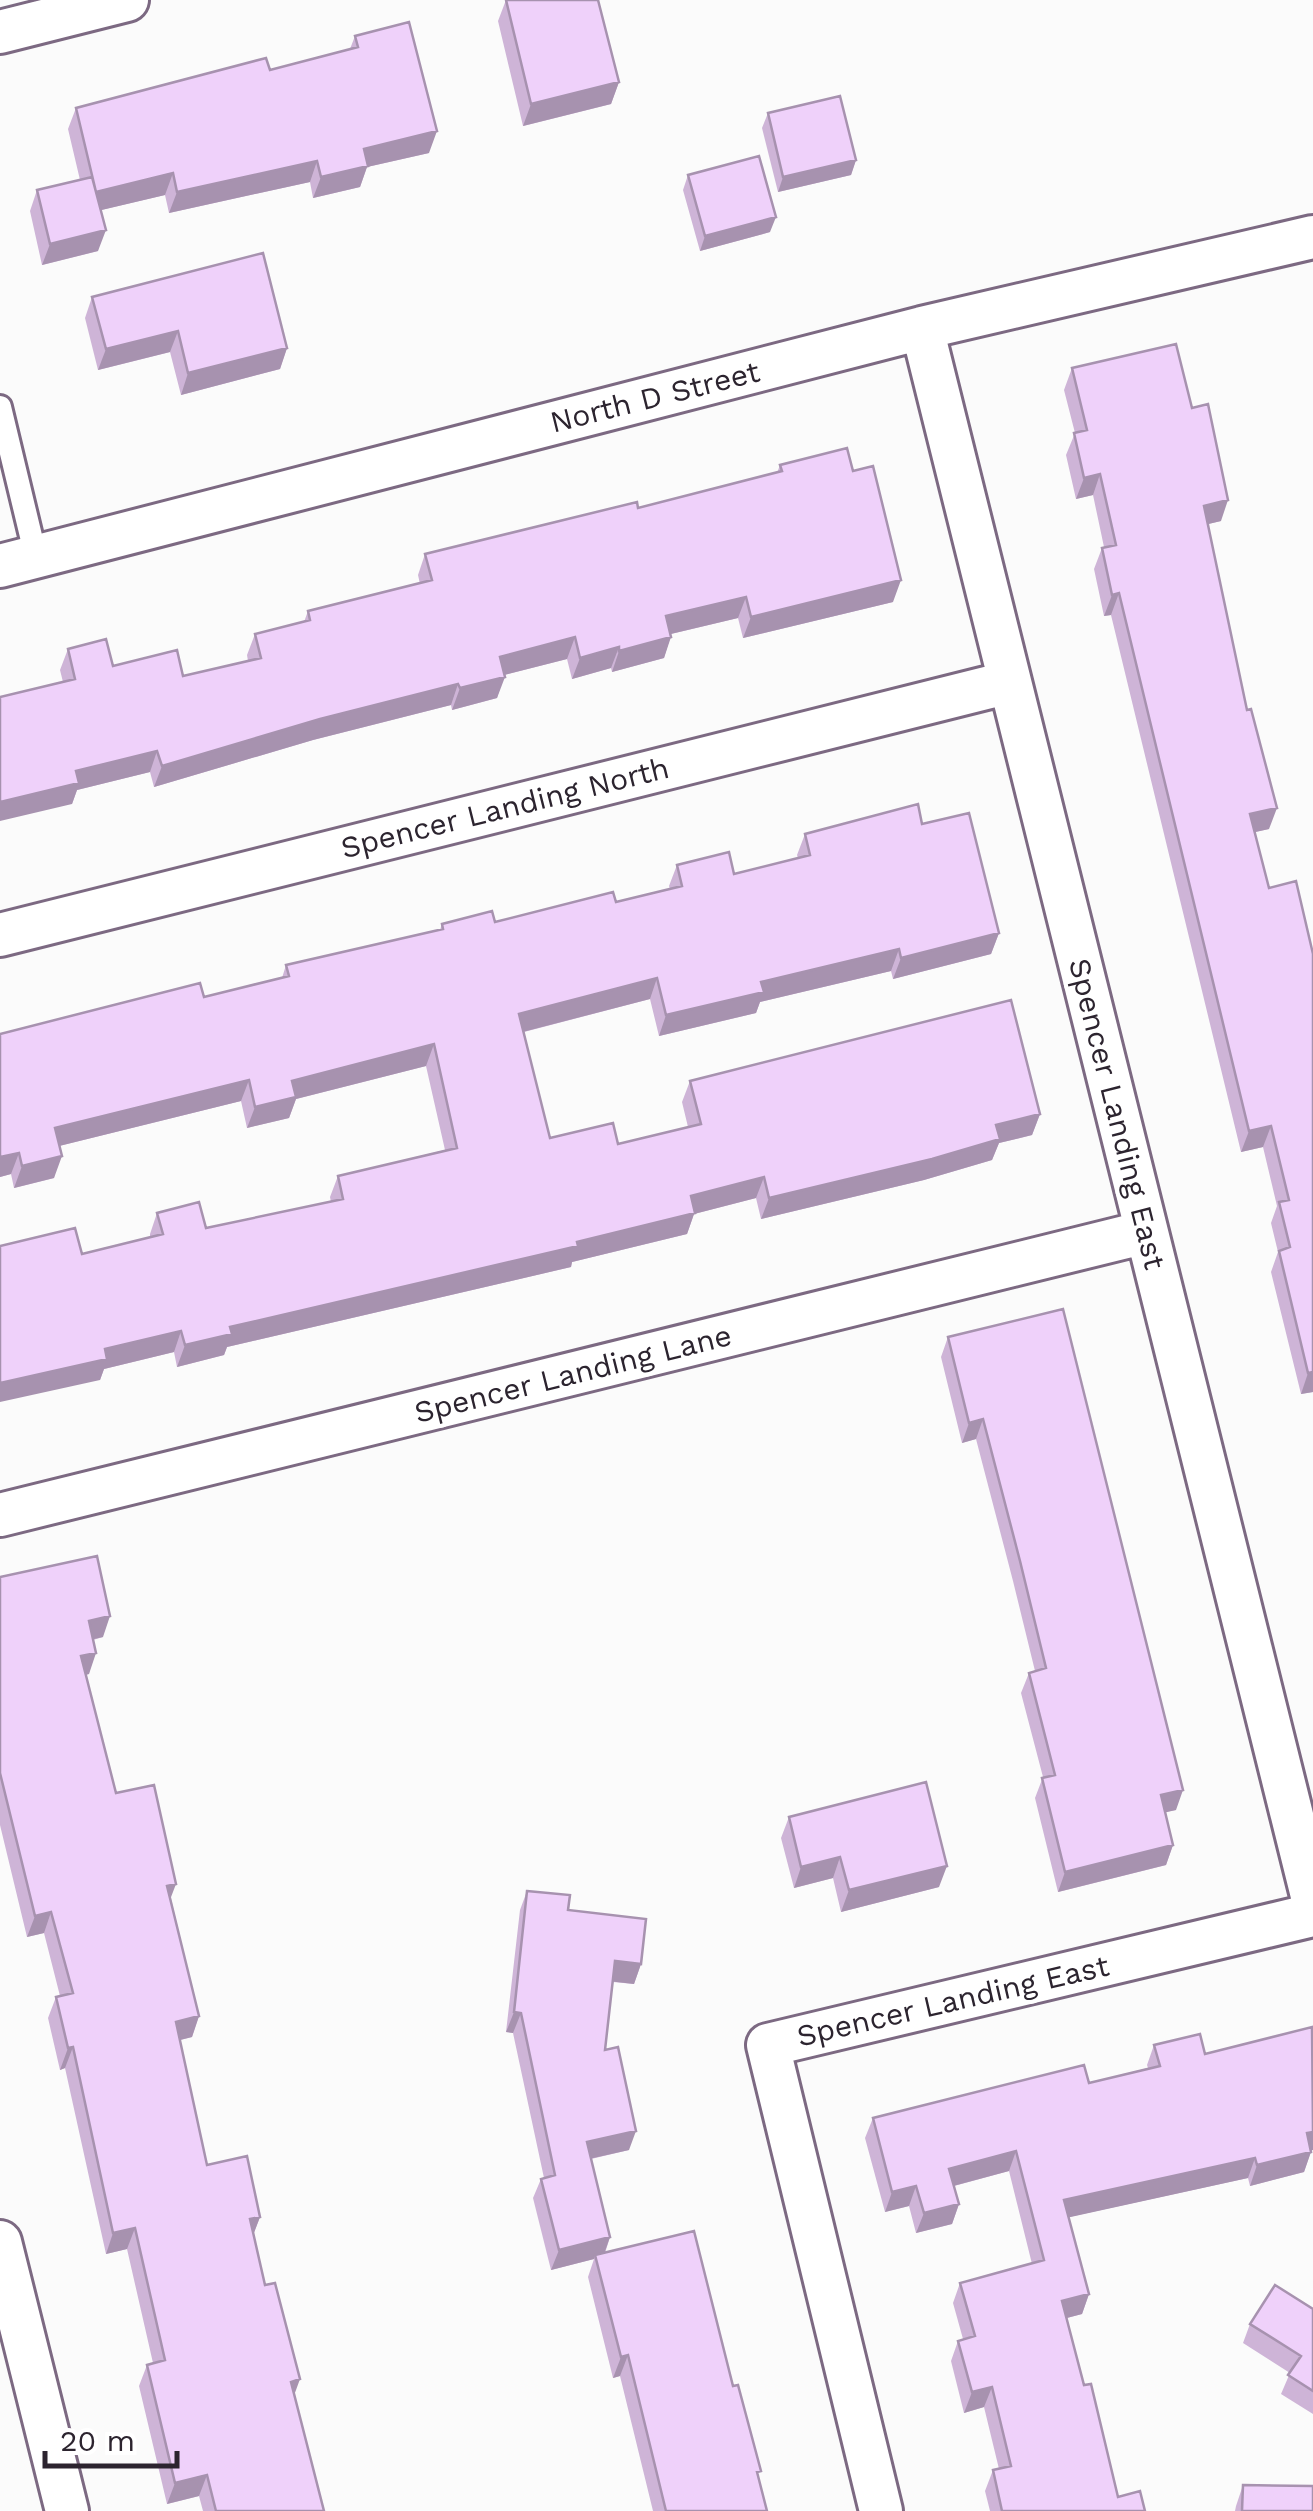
<svg xmlns="http://www.w3.org/2000/svg" width="1313" height="2511" font-family="'Work Sans',sans-serif">
	<style>
		.lines { fill: none; stroke-linecap: round; stroke-linejoin: round }
		.lane-casing { stroke: #7c6982; stroke-width: 28 }
		.street-casing { stroke: #7c6982; stroke-width: 48 }
		.lane { stroke: #fff; stroke-width: 22 }
		.street { stroke: #fff; stroke-width: 42 }
		.wall { fill: #ceb4d7 }
		.shaded-wall { fill: #a792af }
		.building { fill: #efd1fa; stroke: #a792af; stroke-width: 2.5 }
		.labels { text-anchor: middle; stroke-width: 8; stroke-linejoin: round; paint-order: stroke }
		.street-label { font-size: 30px; fill: #2c242f; stroke: #fff }
	</style>
	<rect width="100%" height="100%" fill="#fbfbfb"/>
	<g class="lines">
		<defs>
			<path id="lane" d="M0 407 36 557"/>
			<path id="street" d="M0 32 127 0
				M922 328 1313 1900
				M0 566 922 328 1313 237
				M0 935 1010 682
				M0 1515 1146 1232
				M0 2242 67 2511
				M881 2511 768 2045 1313 1915"/>
		</defs>
		<use href="#lane" class="lane-casing"/>
		<use href="#street" class="street-casing"/>
		<use href="#lane" class="lane"/>
		<use href="#street" class="street"/>
	</g>
	<path class="wall" d="M506 0 619 82 611 104 523 126 498 21Z
		M355 36 429 153 367 167 360 187 313 198 310 182 169 213 165 195 101 210 98 251 42 265 30 211 37 190 80 180 68 129 76 108 270 70 350 49Z
		M768 113 856 160 851 175 778 192 762 128Z
		M688 175 770 232 700 251 683 190Z
		M92 297 287 348 280 369 181 395 170 352 98 370 85 318Z
		M1072 368 1221 521 1208 524 1269 829 1255 832 1269 888 1313 954V1392L1301 1394 1271 1272 1278 1252 1271 1223 1277 1206 1263 1147 1241 1152 1111 615 1104 616 1094 569 1102 548 1104 547 1093 495 1076 499 1066 455 1075 433 1064 390Z
		M780 465 853 471 893 602 743 638 738 618 671 634 664 658 612 672 611 668 572 679 567 659 504 675 497 698 452 710 451 705 313 740 154 787 150 772 77 790 72 804 63 682 60 670 68 649 113 666 183 676 248 661 247 655 255 634 304 622 308 611 420 584 418 575 425 554 638 508 777 473Z
		M922 824 999 933 991 954 893 979 891 971 760 1002 756 1013 659 1036 650 999 524 1032 550 1138 618 1144 688 1127 682 1102 690 1081 1040 1114 1032 1135 999 1143 992 1160 924 1180 761 1219 756 1198 694 1214 687 1234 572 1262 571 1267 227 1347 224 1355 177 1367 174 1352 104 1369 100 1380 82 1254 150 1237V1234L157 1213 206 1228 331 1202 330 1197 338 1176 445 1150 426 1066 296 1099 289 1118 247 1128 241 1101 59 1146 54 1178 14 1188 11 1174 0 1177V1034L204 997 282 978 286 965 440 930 442 924 495 922 616 902 670 889 669 886 677 865 734 874 798 858 797 855 805 834Z
		M948 1337 1176 1810 1165 1812 1173 1845 1166 1865 1058 1892 1035 1798 1043 1777 1021 1693 1029 1673 1035 1671 1013 1581 976 1439 962 1443 941 1357Z
		M0 1577 103 1637 93 1640 89 1674 86 1675 116 1793 171 1899 199 2016 192 2037 180 2040 207 2165 260 2217 253 2235 265 2285 324 2511H203L199 2496 167 2504 139 2386 147 2365 153 2363 127 2249 106 2254 65 2068 60 2070 48 2018 56 1997 60 1996 44 1933 27 1937 0 1825Z
		M789 1817 939 1887 841 1912 833 1878 794 1888 781 1838Z
		M527 1891 568 1910 641 1964 634 1984 613 1982 605 2050 629 2150 591 2159 610 2237 605 2253 733 2386 767 2511H653L620 2376 613 2378 588 2277 594 2259 551 2270 533 2198 541 2179 544 2178 513 2033 506 2032 520 1910Z
		M1154 2045 1205 2054 1311 2151 1304 2172 1250 2186 1248 2178 1069 2217 1089 2294 1082 2314 1067 2318 1084 2385 1118 2497 1145 2511H990L985 2491 993 2470 999 2469 984 2407 964 2413 951 2361 958 2341 963 2339 953 2303 960 2283 1032 2264 1009 2171 954 2186 959 2204 952 2224 916 2233 909 2206 885 2212 865 2138 873 2118 1089 2083 1148 2068 1147 2065Z
		M1313 2309V2414L1281 2394 1290 2373 1243 2343 1250 2324Z
		M1243 2485 1313 2511H1235L1236 2506Z"/>
	<path class="shaded-wall" d="M619 82 611 104 523 126 531 104Z
		M437 131 429 153 367 167 360 187 313 198 321 177 364 149Z
		M856 160 851 175 778 192 783 177Z
		M317 161 310 182 169 213 177 192Z
		M173 173 165 195 89 213 96 192Z
		M776 217 770 232 700 251 705 236Z
		M106 230 98 251 42 265 50 244Z
		M178 331 170 352 98 370 106 349Z
		M287 348 280 369 181 395 188 373Z
		M1100 474 1093 495 1076 499 1084 478Z
		M1228 500 1221 521 1196 527 1204 506Z
		M901 580 893 602 743 638 751 617Z
		M1119 593 1111 615 1104 616 1112 595Z
		M746 597 738 618 658 637 666 616Z
		M575 637 567 659 492 678 500 657Z
		M671 637 664 658 612 672 619 651Z
		M619 647 611 668 572 679 580 658Z
		M505 677 497 698 452 710 460 688Z
		M458 684 451 705 313 740 154 787 162 766 320 719Z
		M157 751 150 772 77 790 72 804 0 821V802L76 771Z
		M1277 808 1269 829 1242 835 1250 814Z
		M999 933 991 954 893 979 901 958Z
		M899 949 891 971 760 1002 756 1013 659 1036 666 1015 761 982Z
		M657 978 650 999 511 1035 519 1014Z
		M434 1044 426 1066 296 1099 289 1118 247 1128 255 1107 292 1081Z
		M249 1080 241 1101 47 1149 55 1128Z
		M1040 1114 1032 1135 999 1143 992 1160 924 1180 761 1219 769 1198 996 1125Z
		M1271 1126 1263 1147 1241 1152 1249 1131Z
		M19 1153 11 1174 0 1177V1157Z
		M62 1156 54 1178 14 1188 22 1166Z
		M764 1177 756 1198 694 1214 687 1234 572 1262 571 1267 227 1347 224 1355 177 1367 185 1345 230 1327 577 1242 691 1196Z
		M181 1331 174 1352 104 1369 100 1380 0 1402V1383L105 1349Z
		M1313 1372V1392L1301 1394 1308 1373Z
		M983 1419 976 1439 962 1443 969 1423Z
		M110 1616 103 1637 81 1642 89 1621Z
		M96 1653 89 1674 74 1677 81 1656Z
		M1183 1790 1176 1810 1154 1815 1161 1795Z
		M1173 1845 1166 1865 1058 1892 1065 1872Z
		M840 1857 833 1878 794 1888 801 1867Z
		M947 1866 939 1887 841 1912 849 1890Z
		M176 1884 168 1905 167 1886Z
		M51 1912 44 1933 27 1937 35 1916Z
		M615 1961 641 1964 634 1984 608 1981Z
		M514 2012 521 2013 513 2033 506 2032Z
		M199 2016 192 2037 168 2043 176 2022Z
		M73 2047 65 2068 60 2070 68 2048Z
		M636 2131 629 2150 580 2161 587 2142Z
		M1313 2132V2150L1300 2154 1307 2133Z
		M1016 2151 1009 2171 942 2189 949 2169Z
		M1311 2152 1304 2172 1250 2186 1257 2165Z
		M1255 2158 1248 2178 1057 2220 1064 2200Z
		M916 2186 909 2206 885 2212 892 2192Z
		M959 2204 952 2224 916 2233 924 2213Z
		M260 2217 252 2238 250 2219Z
		M135 2228 127 2249 106 2254 113 2233Z
		M610 2237 603 2257 595 2255 594 2259 551 2270 559 2250Z
		M1089 2294 1082 2314 1055 2321 1062 2301Z
		M628 2355 620 2376 613 2378 621 2357Z
		M300 2379 292 2401 291 2382Z
		M992 2387 984 2407 964 2413 972 2392Z
		M207 2475 199 2496 167 2504 175 2483Z"/>
	<path class="building" d="M506 0H598L619 82 531 104Z
		M409 22 437 131 364 149 368 166 321 177 317 161 177 192 173 173 96 192 76 108 266 58 270 70 358 47 355 36Z
		M840 96 856 160 783 177 768 113Z
		M759 156 776 217 705 236 688 175Z
		M92 177 106 230 50 244 37 190Z
		M263 253 287 348 188 373 178 331 106 349 92 297Z
		M1176 344 1192 408 1208 404 1228 500 1204 506 1247 710 1251 709 1277 808 1250 814 1269 888 1296 881 1313 954V1372L1308 1373 1279 1251 1290 1247 1279 1202 1289 1200 1271 1126 1249 1131 1119 593 1112 595 1102 548 1116 545 1100 474 1084 478 1074 433 1087 430 1072 368Z
		M847 448 853 471 873 466 901 580 751 617 746 597 666 616 671 637 619 651V647L580 658 575 637 500 657 505 677 460 688 458 684 320 719 162 766 157 751 76 771 79 783 0 802V697L75 679 68 649 106 639 113 666 177 650 183 676 261 658 255 634 310 620 308 611 432 580 425 554 637 502 638 508 782 471 780 465Z
		M918 804 922 824 969 813 999 933 901 958 899 949 761 982 764 992 666 1015 657 978 519 1014 550 1138 613 1123 618 1144 701 1124 690 1081 1011 1000 1040 1114 996 1125 1000 1139 932 1159 769 1198 764 1177 691 1196 695 1213 577 1242 578 1246 230 1327 232 1334 185 1345 181 1331 105 1349 107 1359 0 1383V1246L75 1228 82 1254 163 1234 157 1213 199 1202 206 1228 343 1199 338 1176 457 1148 434 1044 292 1081 296 1097 255 1107 249 1080 55 1128 62 1156 22 1166 19 1153 0 1157V1034L200 983 204 997 289 976 286 965 443 929 442 924 492 911 495 922 613 892 616 902 682 886 677 865 729 852 734 874 810 855 805 834Z
		M1063 1309 1183 1790 1161 1795 1173 1845 1065 1872 1042 1778 1055 1775 1029 1673 1046 1668 1020 1561 983 1419 969 1423 948 1337Z
		M97 1556 110 1616 89 1621 96 1653 81 1656 116 1793 154 1785 176 1884 167 1886 199 2016 176 2022 207 2165 247 2156 260 2217 250 2219 265 2285 275 2283 300 2379 291 2382 324 2511H216L207 2475 175 2483 147 2365 165 2360 135 2228 113 2233 73 2047 68 2048 56 1997 73 1993 51 1912 35 1916 0 1773V1577Z
		M926 1782 947 1866 849 1890 840 1857 801 1867 789 1817Z
		M527 1891 570 1895 568 1910 646 1919 641 1964 615 1961 605 2050 618 2047 636 2131 587 2142 610 2237 559 2250 541 2179 555 2175 521 2013 514 2012Z
		M1312 2027 1313 2132 1307 2133 1311 2152 1257 2165 1255 2158 1064 2200 1089 2294 1062 2301 1084 2385 1091 2384 1118 2497 1140 2491 1145 2511H1002L993 2470 1011 2466 992 2387 972 2392 958 2341 975 2336 960 2283 1044 2260 1016 2151 949 2169 959 2204 924 2213 916 2186 892 2192 873 2118 1084 2065 1089 2083 1160 2066 1154 2045 1200 2034 1205 2054Z
		M694 2231 733 2386 738 2385 761 2471 757 2472 767 2511H666L628 2355 621 2357 595 2255Z
		M1275 2285 1313 2309V2391L1288 2375 1301 2356 1250 2324Z
		M1243 2485 1313 2486V2511H1242Z"/>
	<g class="labels">
		<g class="street-label">
			<text transform="translate(655 397) rotate(-14)" y="10">North D Street</text>
			<text transform="translate(505 808) rotate(-14)" y="10">Spencer Landing North</text>
			<text transform="translate(1117 1114) rotate(76)" y="10">Spencer Landing East</text>
			<text transform="translate(573 1374) rotate(-14)" y="10">Spencer Landing Lane</text>
			<text transform="translate(953 2001) rotate(-13)" y="10">Spencer Landing East</text>
		</g>
	</g>
	<path d="M45 2451v15h132v-15" fill="none" stroke="#2c242f" stroke-width="5"/>
	<text x="60" y="2451" font-size="30" fill="#2c242f" stroke="#ffffff" stroke-width="8" paint-order="stroke">20 m</text>
</svg>
